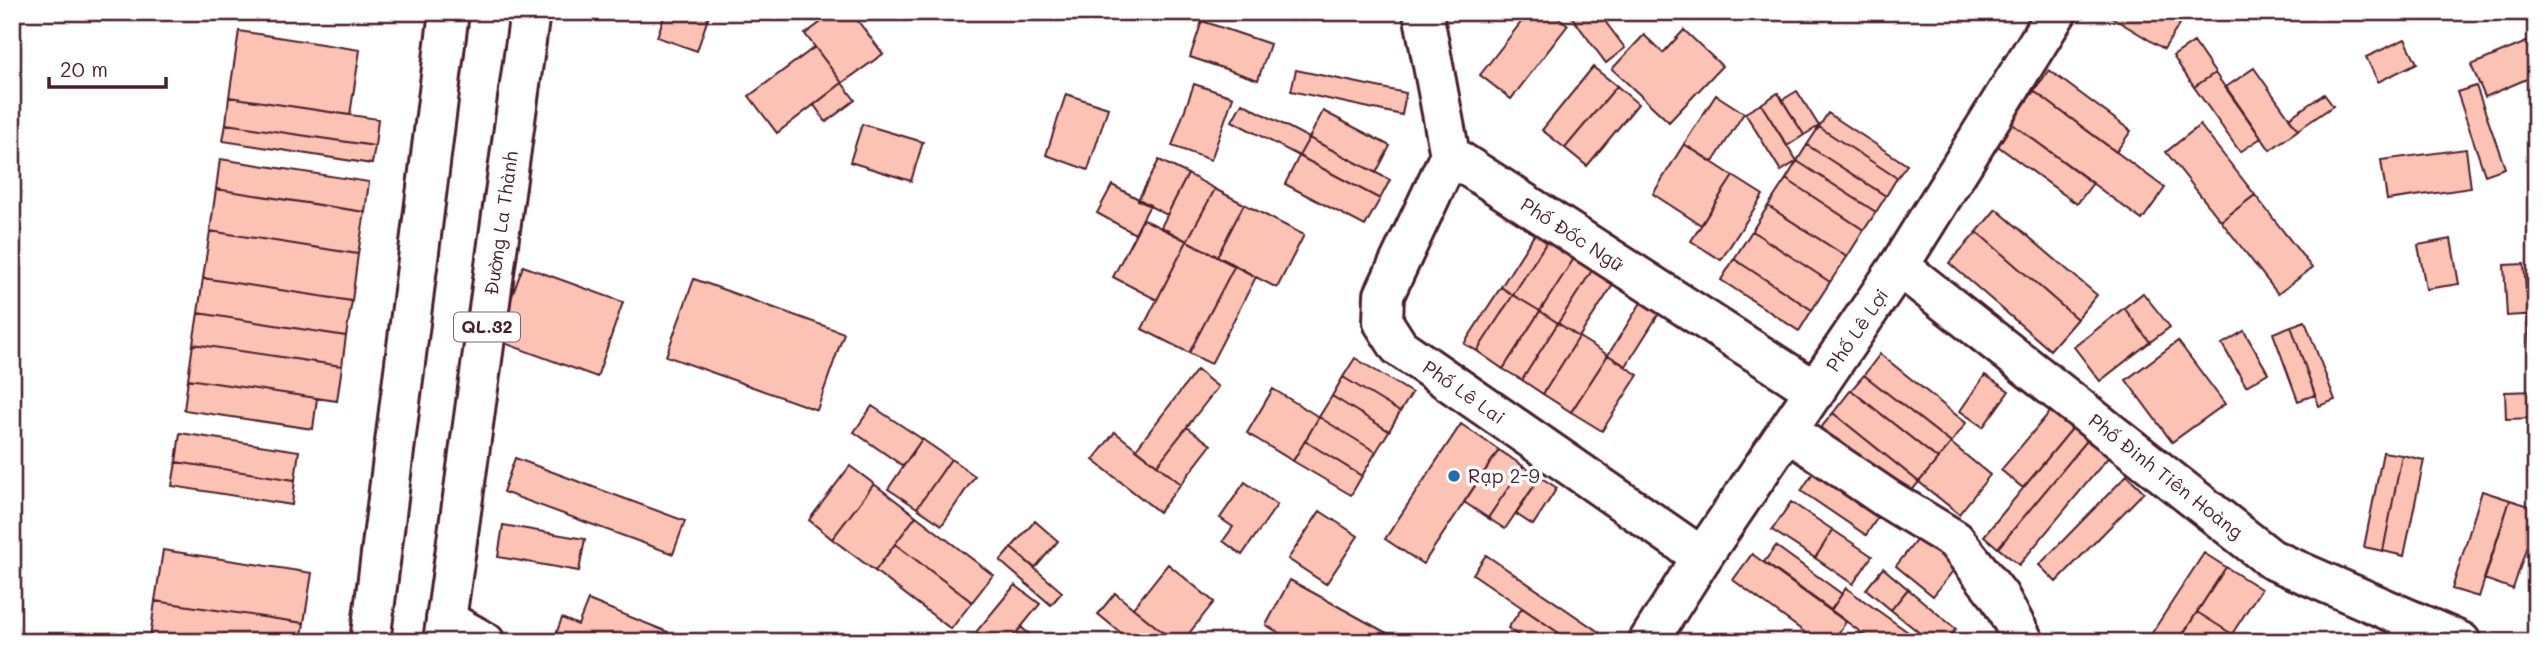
<svg xmlns="http://www.w3.org/2000/svg" width="2548" height="654" font-family="Mali,sans-serif">
	<style>
		.building { fill: #fcc2b3; stroke: #4a1f2b; stroke-width: 2 }
		.lines { fill: none; stroke-linecap: round; stroke-linejoin: round }
		.minor-casing { stroke: #4a1f2b; stroke-width: 44 }
		.major-casing { stroke: #4a1f2b; stroke-width: 44 }
		.highway-casing { stroke: #4a1f2b; stroke-width: 44 }
		.minor { stroke: #fff; stroke-width: 38 }
		.major { stroke: #fff; stroke-width: 38 }
		.highway { stroke: #fff; stroke-width: 38 }
		.poi-dot { fill: #1f6fb2; stroke: #fff; stroke-width: 2.5 }
		.labels { text-anchor: middle; stroke-width: 7; stroke-linejoin: round; paint-order: stroke }
		.shield { fill: #fff; stroke: #80626b; stroke-width: 2 }
		.shield-label { font-size: 18px; font-weight: bold; fill: #4a1f2b }
		.street-label { font-size: 19px; fill: #4a1f2b; stroke: #fff }
		.poi-label { font-size: 19px; fill: #4a1f2b; stroke: #fff; text-anchor: start }
	</style>
	<rect width="100%" height="100%" fill="#fff"/>
	<filter id="ink" filterUnits="userSpaceOnUse"><feTurbulence type="fractalNoise" baseFrequency=".0143" numOctaves="2"/><feDisplacementMap in="SourceGraphic" scale="14" xChannelSelector="R" yChannelSelector="G"/><feConvolveMatrix kernelMatrix="1 2 1 2 8 2 1 2 1" color-interpolation-filters="sRGB"/></filter>
	<g filter="url(#ink)">
		<path class="building" d="M658 12H710L697 51 657 37 665 14Z
			M835 12H851L883 54 842 83 805 34Z
			M1529 12H1551L1568 25 1511 99 1480 75Z
			M1568 12H1598L1625 48 1606 63Z
			M2103 12H2165L2181 22 2164 49Z
			M1202 21 1270 44 1258 80 1190 57Z
			M1684 30 1722 66 1669 122 1612 69 1644 35 1663 53Z
			M239 31 360 50 350 115 229 97Z
			M2536 38V75L2485 97 2471 65Z
			M2405 39 2417 63 2378 82 2366 57Z
			M2194 42 2215 73 2194 87 2173 56Z
			M815 47 842 83 777 133 749 96Z
			M1593 67 1617 86 1565 148 1542 130Z
			M2254 68 2298 130 2270 150 2226 87Z
			M1296 70 1406 93 1402 115 1291 91Z
			M2049 70 2131 131 2116 152 2034 91Z
			M2215 73 2261 138 2240 152 2194 87Z
			M842 83 855 100 826 122 814 105Z
			M1194 84 1233 97 1211 160 1172 146Z
			M1617 86 1638 104 1587 166 1565 148Z
			M2476 86 2505 168 2485 175 2457 92Z
			M1797 91 1819 126 1804 135 1782 100Z
			M2034 91 2165 188 2142 220 2011 123Z
			M1778 93 1804 135 1787 146 1761 104Z
			M1066 94 1108 108 1088 170 1046 155Z
			M2324 94 2333 106 2298 130 2289 118Z
			M1716 95 1744 113 1713 162 1684 144Z
			M229 97 378 119 375 146 226 124Z
			M1242 103 1309 138 1299 156 1232 121Z
			M1761 104 1797 161 1781 171 1745 113Z
			M1323 111 1390 146 1376 173 1309 138Z
			M1828 113 1907 165 1897 178 1819 127Z
			M2011 123 2093 183 2077 204 1995 144Z
			M226 124 375 146 372 164 223 141Z
			M862 124 923 142 911 181 850 162Z
			M2200 125 2255 195 2221 221 2166 152Z
			M1819 127 1897 178 1886 196 1807 145Z
			M1309 138 1390 180 1380 199 1299 156Z
			M1684 144 1733 176 1701 225 1653 194Z
			M1807 145 1886 196 1876 212 1797 161Z
			M2466 149 2471 188 2387 200 2381 160Z
			M1299 156 1380 199 1365 226 1285 184Z
			M220 159 369 182 365 212 216 189Z
			M1159 160 1188 174 1167 215 1138 200Z
			M1797 161 1876 212 1864 230 1786 179Z
			M1188 174 1215 189 1187 241 1161 227Z
			M1733 176 1763 195 1721 260 1691 241Z
			M1786 179 1864 230 1847 257 1768 206Z
			M1112 185 1150 205 1135 234 1097 213Z
			M216 189 365 212 358 254 210 231Z
			M1215 189 1244 204 1217 257 1187 241Z
			M2255 195 2312 268 2278 294 2221 221Z
			M1244 204 1304 235 1277 288 1217 257Z
			M1768 206 1847 257 1830 282 1752 231Z
			M1996 209 2097 295 2077 319 1977 232Z
			M1143 219 1187 241 1157 300 1113 277Z
			M1543 221 1555 229 1513 295 1501 287Z
			M1555 229 1582 246 1540 311 1513 295Z
			M210 231 358 254 352 301 203 278Z
			M1752 231 1830 282 1812 310 1734 259Z
			M1977 232 2077 319 2050 350 1949 263Z
			M2451 239 2459 284 2426 289 2418 245Z
			M1187 241 1235 265 1189 353 1142 329Z
			M1582 246 1600 258 1558 323 1540 311Z
			M1600 258 1622 271 1579 337 1558 323Z
			M1734 259 1812 310 1799 331 1721 280Z
			M2524 264 2526 291 2536 290V314L2507 316 2504 265Z
			M1235 265 1256 277 1211 364 1189 353Z
			M523 266 623 302 597 377 496 340Z
			M203 278 352 301 346 336 198 313Z
			M694 279 844 333 817 410 666 356Z
			M1501 287 1513 295 1477 351 1464 344Z
			M1647 293 1665 304 1626 366 1608 355Z
			M2143 293 2170 327 2150 342 2124 308Z
			M1513 295 1540 311 1503 369 1477 351Z
			M2124 308 2150 342 2100 381 2074 347Z
			M1540 311 1558 323 1522 380 1503 369Z
			M198 313 346 336 342 366 193 344Z
			M2536 314V372H2531L2528 315Z
			M2305 321 2335 400 2319 406 2291 326Z
			M1558 323 1579 337 1543 394 1522 380Z
			M2291 326 2315 395 2298 401 2273 333Z
			M2244 331 2268 373 2246 386 2222 344Z
			M1579 337 1608 355 1571 412 1543 394Z
			M2178 341 2225 404 2172 442 2126 380Z
			M193 344 342 366 337 401 188 379Z
			M1880 354 1966 423 1951 443 1864 375Z
			M1608 355 1638 375 1602 431 1571 412Z
			M1355 358 1412 393 1400 412 1343 377Z
			M1197 370 1218 387 1157 465 1136 449Z
			M1864 375 1951 443 1938 459 1851 390Z
			M1985 375 2009 391 1983 427 1960 411Z
			M1343 377 1400 412 1389 431 1332 396Z
			M188 379 317 398 313 429 184 410Z
			M1273 389 1319 417 1293 461 1247 433Z
			M1851 390 1938 459 1919 482 1833 413Z
			M2536 391V418L2506 419 2505 392Z
			M1332 396 1389 431 1376 452 1319 417Z
			M872 406 922 439 903 466 854 432Z
			M2054 407 2075 425 2023 488 2001 470Z
			M1833 413 1919 482 1905 499 1819 430Z
			M1319 417 1376 452 1362 476 1305 441Z
			M1461 424 1499 450 1423 564 1385 539Z
			M2075 425 2090 437 1998 548 1984 536Z
			M1187 427 1211 445 1181 484 1157 465Z
			M1115 432 1181 484 1159 512 1093 460Z
			M180 433 299 451 295 480 176 462Z
			M2090 437 2111 454 2019 565 1998 548Z
			M922 439 951 459 917 508 888 489Z
			M1305 441 1362 476 1351 495 1293 461Z
			M1951 443 1990 475 1959 514 1919 482Z
			M1499 450 1523 466 1488 518 1464 502Z
			M2383 452 2402 455 2383 551 2364 547Z
			M2402 455 2424 460 2404 556 2383 551Z
			M515 458 685 521 673 554 503 492Z
			M951 459 975 476 942 525 917 508Z
			M176 462 295 480 292 505 172 486Z
			M850 466 874 484 832 539 809 520Z
			M1523 466 1540 477 1505 529 1488 518Z
			M1817 467 1882 511 1866 535 1801 491Z
			M2127 475 2144 492 2056 582 2039 565Z
			M1540 477 1557 488 1533 525 1516 514Z
			M1245 482 1277 505 1242 555 1223 541 1233 527 1220 518Z
			M874 484 916 516 875 571 832 539Z
			M2482 491 2510 500 2479 597 2452 589Z
			M2510 500 2536 508V518L2513 589 2484 579Z
			M1791 502 1833 530 1815 558 1772 530Z
			M1320 511 1358 536 1326 584 1288 559Z
			M916 516 993 575 972 602 895 544Z
			M1035 521 1058 541 1035 568 1011 548Z
			M503 525 585 539 579 571 498 557Z
			M1833 530 1872 556 1853 584 1815 558Z
			M1922 533 1960 562 1933 596 1896 566Z
			M895 544 972 602 951 629 875 571Z
			M1776 546 1842 594 1831 610 1764 562Z
			M1011 548 1062 592 1051 605 1000 561Z
			M163 550 312 573 304 623 155 601Z
			M2204 553 2226 567 2178 642H2151L2148 639Z
			M1752 554 1846 622 1832 642H1818L1733 580Z
			M1486 555 1599 632 1592 642H1572L1473 574Z
			M1168 564 1214 602 1182 642H1175L1133 608Z
			M2226 567 2261 589 2232 634 2197 612Z
			M1883 568 1908 589 1891 610 1866 589Z
			M1290 580 1403 642H1280L1284 636 1266 625Z
			M1015 585 1040 604 1009 642H988L976 632Z
			M1846 588 1908 632 1901 642H1874L1831 610Z
			M1908 589 1956 629 1945 642H1931L1891 610Z
			M1115 593 1133 608 1175 642H1132L1098 614Z
			M588 600 668 632 664 642H553L562 618 578 625Z
			M155 601 304 623 301 642H176L150 638Z
			M1522 608 1572 642H1527L1508 628Z
			M2197 612 2232 634 2227 642H2178Z
			M1021 627 1038 642H1009Z
			M1701 633 1715 642H1695Z
			M150 638 176 642H149Z"/>
		<g class="lines">
			<defs>
				<path id="minor" d="M1423 12 1450 155 1816 391
					M1450 155 1384 295 1383 322 1399 347 1702 557
					M1899 266 2271 559 2461 642
					M1789 432 1886 498 1955 540 1999 596 2024 642
					M446 620 485 642"/>
				<path id="major" d="M1648 642 1702 557 1899 266 2057 12"/>
				<path id="highway" d="M370 642 449 12
					M443 642 530 12"/>
			</defs>
			<use href="#minor" class="minor-casing"/>
			<use href="#major" class="major-casing"/>
			<use href="#highway" class="highway-casing"/>
			<use href="#minor" class="minor"/>
			<use href="#major" class="major"/>
			<use href="#highway" class="highway"/>
		</g>
	</g>
	<circle class="poi-dot" cx="1454" cy="476" r="7"/>
	<g class="labels">
		<rect class="shield" x="454" y="312.5" width="66" height="29" rx="5"/>
		<g class="shield-label">
			<text x="487" y="333">QL.32</text>
		</g>
		<g class="street-label">
			<text transform="translate(501 223) rotate(-82)" y="7">Đường La Thành</text>
			<text transform="translate(1572 234) rotate(33)" y="7">Phố Đốc Ngữ</text>
			<text transform="translate(1857 330) rotate(-56)" y="7">Phố Lê Lợi</text>
			<text transform="translate(1464 392) rotate(35)" y="7">Phố Lê Lai</text>
			<text transform="translate(2166 476) rotate(38)" y="7">Phố Đinh Tiên Hoàng</text>
		</g>
		<g class="poi-label">
			<text x="1468" y="483">Rạp 2-9</text>
		</g>
	</g>
	<rect width="2548" height="654" fill="none" stroke="#fff" stroke-width="42"/>
	<rect x="21" y="21" width="2506" height="612" fill="none" stroke="#4a1f2b" stroke-width="2.5" filter="url(#ink)"/>
	<path d="M49 77v10h117v-10" fill="none" stroke="#4a1f2b" stroke-width="3.5"/>
	<text x="60" y="77" font-size="21" fill="#4a1f2b" stroke="#ffffff" stroke-width="5" paint-order="stroke">20 m</text>
</svg>
